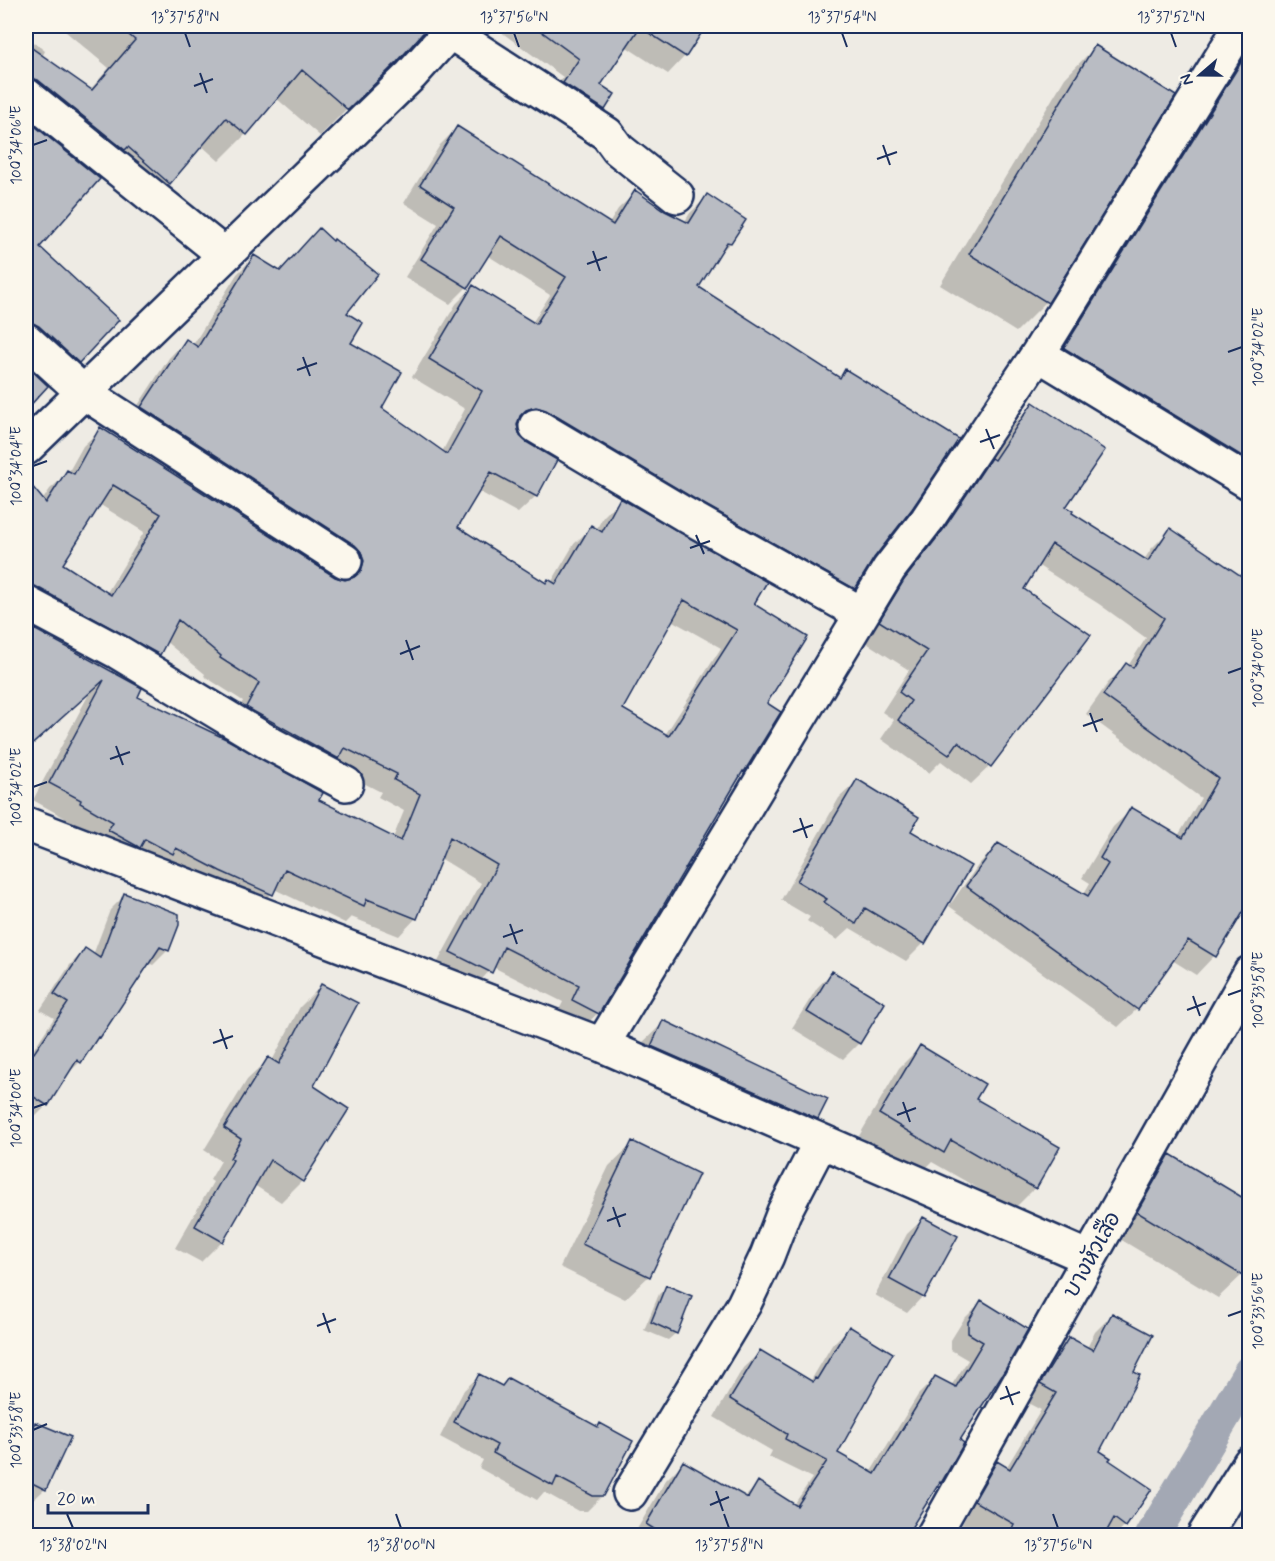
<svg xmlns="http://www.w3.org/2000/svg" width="1275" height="1561" font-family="Mynerve,'Playpen Sans Thai',sans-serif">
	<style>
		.shadow { fill: #0003; fill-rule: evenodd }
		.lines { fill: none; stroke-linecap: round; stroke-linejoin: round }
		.canal { stroke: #a3a8b4; stroke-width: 34 }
		.building { fill: #b9bcc3; stroke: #1b2f5e; stroke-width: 1.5; fill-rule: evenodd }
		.minor-casing { stroke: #1b2f5e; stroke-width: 38 }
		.minor { stroke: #fbf7ec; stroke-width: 33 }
		.ticks { fill: none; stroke: #1b2f5e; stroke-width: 2 }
		.labels { text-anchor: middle; stroke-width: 5; stroke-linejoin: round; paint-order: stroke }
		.street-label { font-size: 22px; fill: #1b2f5e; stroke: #fbf7ec }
		.neatline { fill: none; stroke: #1b2f5e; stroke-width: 2 }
		.ticks-label { font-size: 15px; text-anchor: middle; fill: #1b2f5e }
	</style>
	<rect width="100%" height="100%" fill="#eeebe4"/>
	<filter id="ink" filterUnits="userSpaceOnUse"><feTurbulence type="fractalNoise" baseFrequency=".0167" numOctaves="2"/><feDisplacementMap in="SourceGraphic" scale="12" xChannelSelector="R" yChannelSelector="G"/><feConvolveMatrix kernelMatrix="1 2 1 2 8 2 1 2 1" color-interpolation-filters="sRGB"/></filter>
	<g filter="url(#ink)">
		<path class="shadow" d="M59 26H427L320 136 276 98 246 134 219 161 201 145 169 183 142 209 100 173 38 247 78 362 51 389 47 385 26 408V36L45 51 42 57 90 90 109 68Z
			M506 26H705L685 56 668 74 625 46 599 86 613 95 603 109 586 127 547 101 563 77 501 32Z
			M813 26H833L826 33Z
			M1095 47 1046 302 1016 332 940 285 1065 78Z
			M1250 50 1230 449 1215 464 1050 364 1234 65Z
			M457 128 609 224 618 209 636 192 684 223 690 213 708 196 730 243 716 257 697 287 838 379 845 371 873 557 854 588 837 605 528 427 516 425 536 496 518 513 478 491 456 528 546 584 551 583 574 544 592 527 596 530 603 517 620 500 752 605 765 704 779 713 743 771 738 776 598 1013 580 1030 555 1018 563 1002 493 967 473 989 434 969 481 883 440 858 416 918 399 936 351 917 345 923 274 889 271 894 254 911 97 839 64 820 65 818 33 800 90 692 26 750V640L35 631 136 697 317 801 393 838 404 811 378 797 381 792 330 766 230 725 243 701 204 676 205 674 165 641 158 654 141 671 26 608V499L34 492 42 501 50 489 68 473 83 446 101 429 334 578 347 581 345 569 125 425 169 358 186 340 193 345 237 274 254 257 279 272 319 230 345 313 349 344 380 409 442 452 465 409 412 377 456 304 473 287 532 323 550 295 487 255 467 287 450 304 405 277 438 224 404 203 440 145ZM99 504 144 532 106 594 61 564ZM671 620 721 648 665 735 621 709Z
			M1033 404 1064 507 1069 513 1144 560 1151 549 1170 530 1246 582 1249 577 1250 900 1214 956 1196 975 1172 960 1137 1009 1118 1027 949 906 979 864 998 845 1083 895 1090 883 1082 878 1113 827 1132 809 1178 836 1201 798 1086 714 1108 683 1126 665 1128 666 1146 638 1099 604 1037 565 1022 589 990 766 971 784 941 761 929 773 881 739 894 720 882 712 909 670 862 640 886 600 924 551 972 479 985 466 1015 423Z
			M857 781 909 831 924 943 906 961 850 928 837 940 807 921 810 917 781 900 839 798Z
			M26 880 30 883 26 890Z
			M125 895 168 950 153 965 148 963 99 1037 90 1046 80 1062 64 1077 47 1105 32 1120 26 1116V1049L31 1053 54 1018 40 1010 70 965 85 950 93 955 110 910Z
			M832 972 859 1043 843 1059 792 1028 817 988Z
			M322 985 302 1181 281 1202 254 1185 222 1241 201 1262 175 1248 213 1182 210 1180 221 1161 204 1150 247 1080 269 1059 272 1061 300 1007Z
			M664 1022 817 1118 793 1142 640 1045Z
			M920 1047 974 1100 1035 1188 1014 1209 932 1162 921 1173 859 1136 899 1068Z
			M633 1143 649 1276 625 1299 560 1267 609 1166Z
			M1170 1156 1242 1275 1218 1298 1115 1236 1146 1179Z
			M923 1219 956 1237 922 1297 907 1313 875 1295 907 1234Z
			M667 1287 676 1333 668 1340 644 1330 659 1294Z
			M981 1302 1026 1330 958 1441 905 1536H633L666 1480 683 1463 744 1498 759 1483 793 1506 812 1478 769 1457 772 1451 714 1417 743 1368 760 1352 810 1382 832 1345 849 1328 836 1454 870 1473 918 1395 935 1378 951 1386 968 1360 951 1350V1340L964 1319Z
			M1112 1315 1132 1373 1098 1451 1107 1461 1125 1526 1116 1536H956L984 1482 1001 1466 1006 1468 1041 1410 1024 1401 1052 1355 1069 1338 1087 1348 1095 1332Z
			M479 1376 500 1387 508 1380 597 1428 600 1425 602 1496 587 1511H578L544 1492 537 1500 479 1468 483 1460 440 1437 464 1390Z
			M36 1424 45 1489 29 1504 26 1503V1434Z"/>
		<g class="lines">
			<path class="canal" d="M1152 1536 1250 1372"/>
		</g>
		<path class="building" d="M118 26H429L397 62 348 110 302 70 247 135 226 118 170 184 128 147 125 150 38 80 26 77V44L92 90 135 40Z
			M534 26H706L686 57 640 27 601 85 615 94 605 110 563 83 579 59Z
			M1095 45 1176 96 1048 303 969 254Z
			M1250 48V461L1064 348Z
			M26 119 100 179 40 247 119 320 79 363 39 326 31 322H26Z
			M457 126 613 225 635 190 665 211 689 223 707 194 746 220 731 243 727 242 699 287 840 378 845 369 959 439 912 509 874 558 855 589 693 498 546 410 536 407 526 410 520 416 517 425 520 436 526 442 557 460 537 497 491 472 458 527 546 583 548 579 556 584 591 525 602 532 620 498 767 582 754 604 808 637 767 703 781 712 744 772 743 771 599 1014 572 1000 579 985 504 947 492 973 450 952 497 865 450 837 417 919 367 899 364 906 285 869 273 895 220 871 176 848 173 854 145 839 140 848 137 846 108 830 113 822 80 803 81 800 49 783 104 680 26 750V644L34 629 142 688 138 697 228 740 323 793 319 800 401 841 420 794 394 780 397 774 345 748 339 759 246 707 259 683 220 658 221 656 178 620 160 655 35 586 26 584V479L46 503 67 470 74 474 100 427 335 577 345 580 354 577 361 571 364 561 361 552 355 545 141 407 186 339 198 347 254 255 280 271 319 228 333 241 334 239 378 274 347 313 363 323 351 343 402 372 382 408 447 454 482 391 429 359 473 285 536 324 566 277 501 236 468 288 421 259 454 207 420 185ZM113 485 161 514 111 595 63 564ZM684 600 737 630 669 736 623 709Z
			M26 365 48 386 26 410Z
			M1033 402 1105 450 1066 507 1073 511 1072 513 1148 561 1170 528 1250 582V901L1216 957 1188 940 1138 1010 966 886 998 843 1088 896 1108 864 1100 858 1131 807 1183 838 1218 778 1103 695 1126 663 1133 668 1164 618 1118 585 1052 544 1024 589 1091 635 991 767 958 742 949 755 898 720 911 701 899 692 927 651 879 621 904 580 943 530 991 458 994 460Z
			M857 779 919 817 911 831 971 866 925 944 865 908 856 924 824 902 827 899 797 881Z
			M124 893 179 914V925L169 951 160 947 100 1038 98 1037 81 1063 77 1060 48 1106 26 1092V1047L34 1053 68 1003 54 994 85 948 100 958Z
			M832 971 885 1003 860 1044 807 1012Z
			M321 984 358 1003 314 1086 349 1109 303 1182 270 1160 223 1242 195 1226 233 1160 230 1158 241 1139 224 1128 268 1057 279 1064Z
			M663 1020 828 1099 818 1119 651 1046Z
			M920 1045 985 1084 976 1099 1060 1147 1036 1189 951 1140 944 1153 879 1114Z
			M632 1141 699 1174 650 1277 582 1244Z
			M1170 1154 1250 1202V1280L1137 1212Z
			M923 1217 958 1236 924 1298 889 1279Z
			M666 1285 692 1296 677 1334 651 1322Z
			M981 1300 1028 1329 1005 1370 960 1440 964 1443 941 1483 940 1482 906 1536H665L646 1524 683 1461 748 1498 758 1481 797 1506 827 1461 785 1439 787 1434 730 1399 760 1350 813 1382 815 1378 817 1379 849 1326 893 1353 838 1453 875 1474 935 1376 956 1387 983 1342 968 1333V1322Z
			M1112 1313 1153 1335 1134 1372 1140 1375 1100 1451 1111 1458 1109 1460 1152 1489 1126 1527 1114 1518 1104 1536H1009L1014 1524 974 1501 997 1461 1010 1469 1056 1393 1040 1384 1069 1337 1093 1350Z
			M479 1374 502 1386 508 1378 598 1427 600 1423 633 1441 604 1496H593L557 1477 553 1486 493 1453 497 1445 454 1422Z
			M35 1422 71 1437 46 1490 26 1480V1442Z"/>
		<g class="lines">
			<defs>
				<path id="minor" d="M450 32 607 134 618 149 677 196
					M26 95 225 255
					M26 340 83 392 345 561
					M1038 354 1250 483
					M536 426 684 514 862 614
					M26 448 411 75 455 26
					M26 603 118 652 271 744 346 784
					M26 824 602 1045 1089 1258
					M602 1045 889 569 927 520 1038 354 1241 26
					M630 1493 744 1304 767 1256 784 1212 821 1141
					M933 1536 1250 973
					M1204 1536 1250 1463"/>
			</defs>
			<use href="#minor" class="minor-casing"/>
			<use href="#minor" class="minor"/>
		</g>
	</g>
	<path class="ticks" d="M185 33 190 47M514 33 519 47M842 33 847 47M1171 33 1176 47M200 73 207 93M194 86 213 79M33 145 47 140M883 145 890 165M877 159 897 152M593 251 600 271M587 264 607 257M1228 352 1242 347M303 357 310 376M297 370 317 363M986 429 994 449M980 442 1000 435M33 466 47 461M696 535 704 554M690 548 710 541M406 640 413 660M400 654 420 646M1228 673 1242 668M1090 713 1097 732M1083 726 1103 719M116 746 123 765M110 759 130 752M33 787 47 782M800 818 807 838M793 832 813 825M510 924 517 944M503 937 523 930M1228 995 1242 990M1193 996 1200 1016M1187 1010 1206 1003M220 1029 227 1049M213 1043 233 1036M903 1102 910 1122M33 1108 47 1103M897 1115 916 1108M613 1207 620 1227M607 1221 626 1214M323 1313 330 1333M1228 1316 1242 1311M317 1326 336 1319M1006 1386 1013 1405M1000 1399 1020 1392M33 1430 47 1424M716 1491 723 1511M710 1505 729 1497M67 1514 73 1528M396 1514 401 1528M724 1514 729 1528M1053 1514 1058 1528"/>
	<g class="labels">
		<g class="street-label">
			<text transform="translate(1091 1254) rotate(-61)" y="8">บางหัวเสือ</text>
		</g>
	</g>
	<rect width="1275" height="1561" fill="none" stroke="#fbf7ec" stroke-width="66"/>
	<g transform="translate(1200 75) rotate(250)" stroke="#fbf7ec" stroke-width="4.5" paint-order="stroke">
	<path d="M0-4.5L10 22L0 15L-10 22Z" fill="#1b2f5e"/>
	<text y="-9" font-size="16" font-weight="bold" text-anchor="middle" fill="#1b2f5e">N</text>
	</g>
	<path d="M48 1504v9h100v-9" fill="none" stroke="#1b2f5e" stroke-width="3"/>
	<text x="57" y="1504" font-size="18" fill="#1b2f5e" stroke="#fbf7ec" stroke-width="4.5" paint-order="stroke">20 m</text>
	<rect x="33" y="33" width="1209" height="1495" class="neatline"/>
	<g class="ticks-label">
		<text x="185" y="22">13°37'58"N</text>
		<text x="514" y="22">13°37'56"N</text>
		<text x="842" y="22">13°37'54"N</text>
		<text x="1171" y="22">13°37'52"N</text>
		<text transform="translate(16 145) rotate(-90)" y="5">100°34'06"E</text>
		<text transform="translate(1258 347) rotate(-90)" y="5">100°34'02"E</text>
		<text transform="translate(16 466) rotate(-90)" y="5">100°34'04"E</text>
		<text transform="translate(1258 668) rotate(-90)" y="5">100°34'00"E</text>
		<text transform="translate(16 787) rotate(-90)" y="5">100°34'02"E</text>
		<text transform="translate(1258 990) rotate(-90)" y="5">100°33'58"E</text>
		<text transform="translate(16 1108) rotate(-90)" y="5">100°34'00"E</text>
		<text transform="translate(1258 1311) rotate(-90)" y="5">100°33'56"E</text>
		<text transform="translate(16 1430) rotate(-90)" y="5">100°33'58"E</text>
		<text x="73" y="1550">13°38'02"N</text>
		<text x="401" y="1550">13°38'00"N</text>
		<text x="729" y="1550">13°37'58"N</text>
		<text x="1058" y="1550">13°37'56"N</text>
	</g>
</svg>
